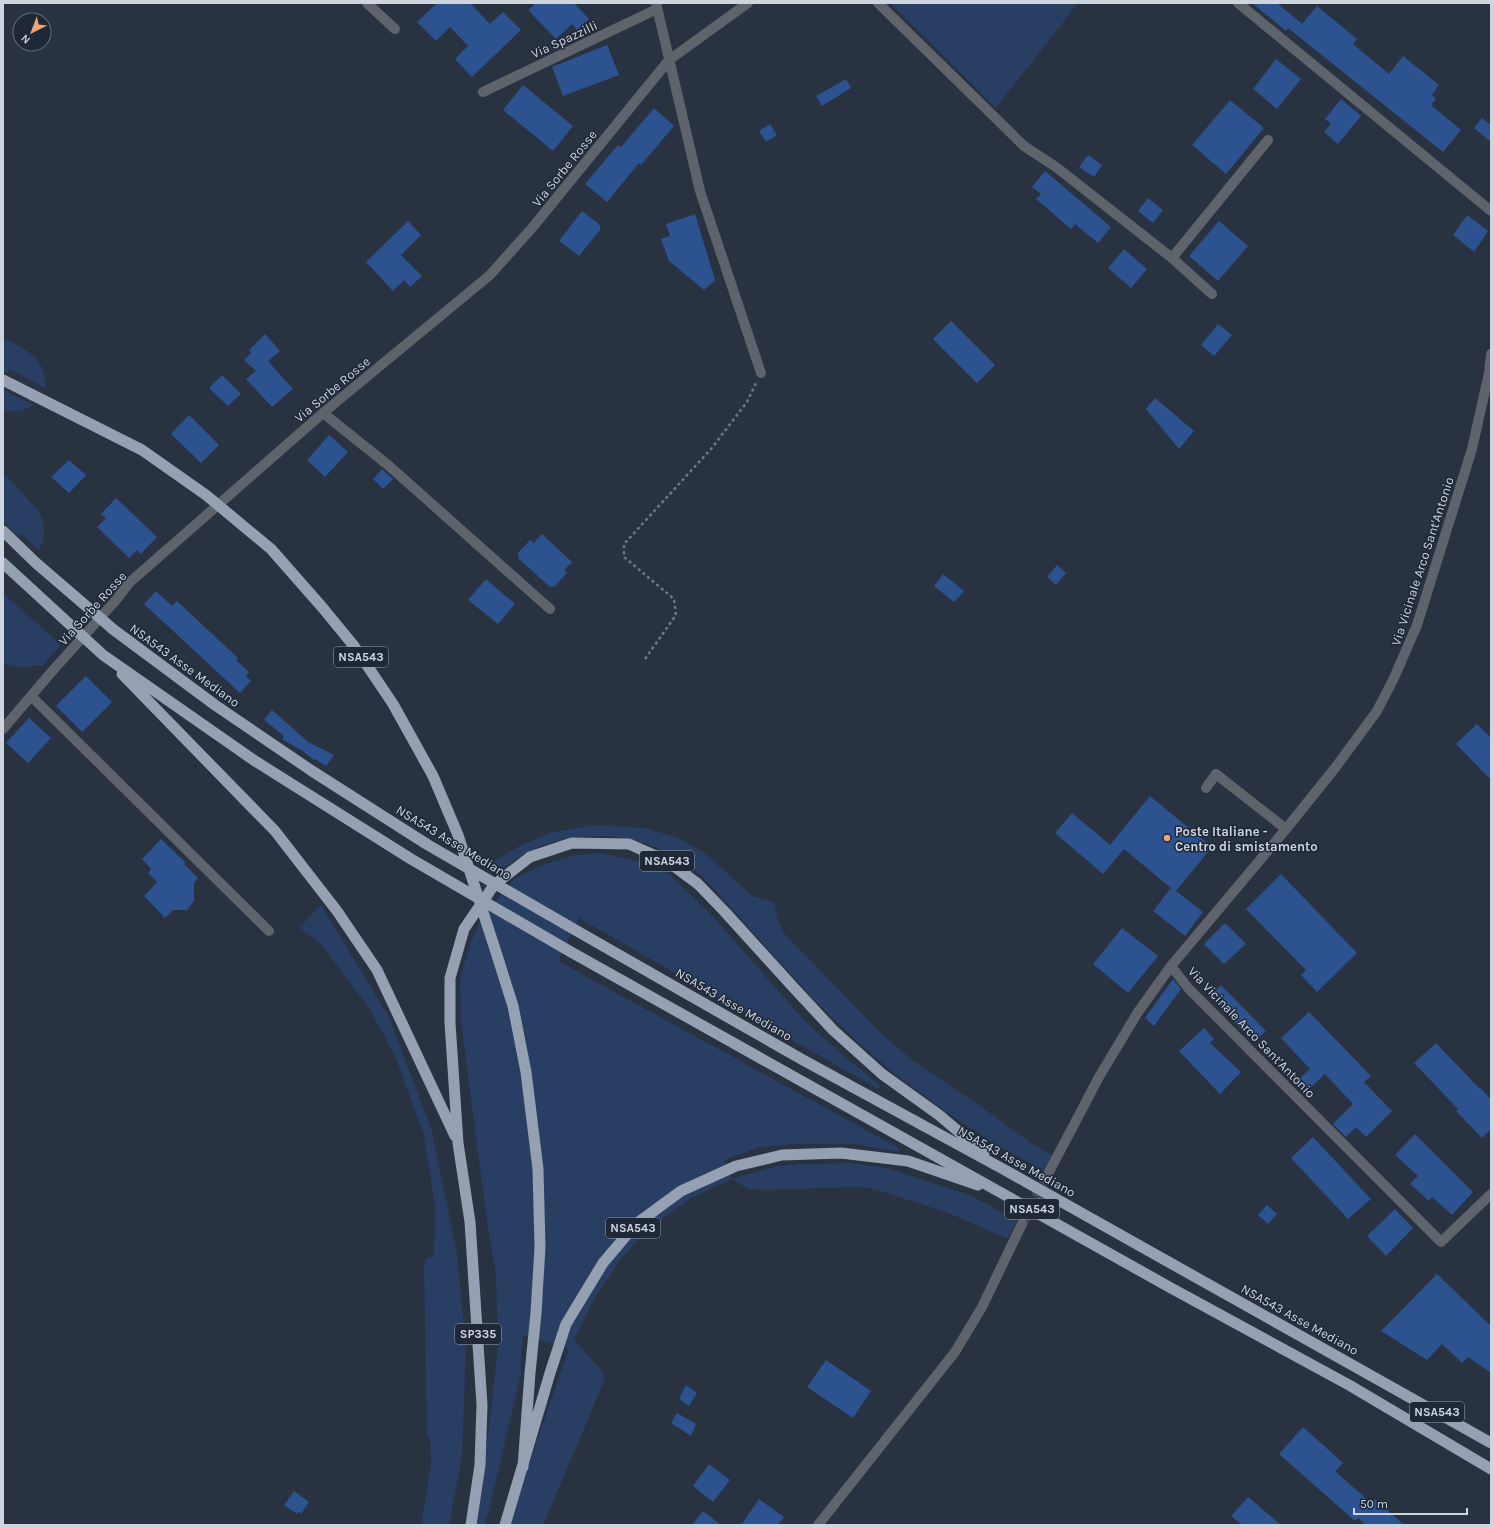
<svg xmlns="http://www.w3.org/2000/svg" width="1494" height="1528" font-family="Karla,sans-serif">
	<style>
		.green { fill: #283e62 }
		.building { fill: #2c5290 }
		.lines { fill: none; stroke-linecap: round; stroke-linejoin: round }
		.minor-tunnel { stroke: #414a59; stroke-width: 10; stroke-dasharray: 10 5; stroke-linecap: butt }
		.path { stroke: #6f7885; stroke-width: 2.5; stroke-dasharray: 3 3; stroke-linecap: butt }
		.minor { stroke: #5f646c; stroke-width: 10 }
		.trunk { stroke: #95a0b2; stroke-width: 11 }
		.poi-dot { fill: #efa378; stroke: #1e2837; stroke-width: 1.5 }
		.labels { text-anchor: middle; stroke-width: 3; stroke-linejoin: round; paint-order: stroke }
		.shield { fill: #1e2837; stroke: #99a1ad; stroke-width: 1 }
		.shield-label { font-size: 12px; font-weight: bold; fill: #ced5df }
		.street-label { font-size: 13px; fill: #ced5df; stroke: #1e2837 }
		.poi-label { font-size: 13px; font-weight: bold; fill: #ced5df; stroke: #1e2837; text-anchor: start }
	</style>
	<rect width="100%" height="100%" fill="#283241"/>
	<path class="green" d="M890 3H1078L996 108Z
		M3 338C26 349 47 358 45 388L9 369 7 374 3 372Z
		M3 390 34 405 20 411H3Z
		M3 473C13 483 38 507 42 519 46 530 44 540 39 550L21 534 19 537 3 521Z
		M3 593 61 645 42 666C35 664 33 667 26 667 19 668 9 667 3 663Z
		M594 825 646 828 681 839 706 854 752 896 771 901 775 905 778 920 784 933 881 1033 912 1060 979 1105 1031 1143 1053 1156 1045 1171 996 1145 948 1113 896 1075 861 1045 816 1002 703 877C663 843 617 828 564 840 553 842 541 845 530 851 520 856 511 863 502 869L492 863 521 845 553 832Z
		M599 853 637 861 670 875 708 911 806 1022 844 1056 881 1086 878 1089 579 918 558 961 897 1147 900 1152 854 1144H797L760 1147 724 1160 732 1179 777 1166 801 1164 851 1163 886 1168 967 1194 1017 1220 1008 1239 951 1214 878 1190 859 1187 767 1190 748 1189 732 1179 691 1198 646 1231 621 1259 594 1299 574 1339 600 1369 605 1379 543 1525H508L569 1348 523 1335 520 1370H522L488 1514 484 1525H475L489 1428 498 1346 496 1275 486 1215 461 1020 460 979 469 947 481 919 515 878 548 863 576 855Z
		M321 905 389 1017 431 1128 457 1252 466 1349 462 1457 449 1525H421L431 1465 430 1438 427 1436 424 1265 426 1258 434 1256 435 1207 424 1135 395 1056 369 1008 320 943 299 928Z"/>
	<path class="building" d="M437 3H470L490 24 503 12 521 30 472 77 455 59 468 46 450 27 436 41 417 22Z
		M536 3H574L589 19 577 30 572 24 556 39 528 10Z
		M1252 3H1277L1302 24 1317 6 1357 39 1353 44 1389 74 1403 56 1439 85 1432 95 1436 99 1431 105 1461 130 1443 152 1288 28 1286 31Z
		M607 45 619 75 563 96 552 67Z
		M1276 59 1301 79 1277 109 1253 89Z
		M846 79 851 88 822 106 816 96Z
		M523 85 573 126 553 151 503 110Z
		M1341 99 1361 116 1338 144 1324 132 1331 124 1325 119Z
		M1230 100 1264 128 1226 174 1192 145Z
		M654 108 674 126 641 165 639 163 607 202 585 184 618 145 621 147Z
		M1482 118 1491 125V142L1474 128Z
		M770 124 777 135 766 142 759 131Z
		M1088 155 1102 165 1094 177 1079 167Z
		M1045 171 1111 227 1098 243 1075 224 1071 229 1036 199 1041 194 1032 187Z
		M1148 198 1163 210 1153 223 1138 211Z
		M582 211 600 225V230L579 256 559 241Z
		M695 214 715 280 704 290 669 261 661 239 670 236 666 224Z
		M1467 215 1488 231 1474 252 1453 235Z
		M408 221 421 235 401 255 422 276 410 287 404 280 393 291 366 262Z
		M1219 221 1248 246 1218 281 1189 256Z
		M1124 249 1147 269 1131 288 1108 268Z
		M951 321 995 365 977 383 933 339Z
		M1218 324 1232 335 1214 356 1201 345Z
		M265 334 280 351 268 361 293 389 272 407 246 379 256 371 244 360 251 353 249 350Z
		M222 375 241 394 228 406 209 388Z
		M1155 398 1194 431 1179 449 1146 409Z
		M189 415 219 445 201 463 171 434Z
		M329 435 348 452 325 477 307 460Z
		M69 460 86 475 69 493 51 477Z
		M382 469 393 479 383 489 373 479Z
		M116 498 157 537 141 554 137 550 129 558 97 527 106 518 101 514Z
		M542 534 572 562 564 570 567 573 554 587 552 586 551 588 518 558 519 557 518 555V553L530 540 534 543Z
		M1057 565 1066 573 1056 585 1047 577Z
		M943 574 964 591 954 602 934 586Z
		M486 579 515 604 498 624 468 600Z
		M156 591 172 606 177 601 238 658 236 660 249 672 246 676 251 681 240 693 144 604Z
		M86 676 112 702 82 732 56 706Z
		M272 710 308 742 334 755 326 766 315 759 314 760 304 752 282 739 284 736 264 720Z
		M29 718 51 738 28 763 6 743Z
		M1477 724 1491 738V780L1456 744Z
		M1150 796 1212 847 1176 891 1203 912 1185 936 1153 911 1171 888 1124 849 1103 874 1055 833 1072 813 1110 845Z
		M161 839 186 863 184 864 198 878 194 883V901L187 910H173L165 918 144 896 157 882 148 873 151 869 142 859Z
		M1281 874 1357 953 1317 992 1301 975 1306 970 1246 909Z
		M1225 923 1246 944 1224 964 1204 944Z
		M1122 928 1158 956 1128 993 1093 964Z
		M1173 979 1181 989 1154 1026 1145 1018Z
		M1221 985 1266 1031 1254 1042 1209 996Z
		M1309 1012 1371 1076 1364 1082 1392 1111 1366 1137 1356 1127 1346 1137 1333 1124 1353 1104 1325 1074 1305 1093 1295 1083 1310 1069 1281 1038Z
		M1204 1028 1214 1039 1210 1043 1241 1072 1220 1094 1179 1051Z
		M1436 1043 1480 1089 1481 1088 1491 1100V1129L1482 1138 1456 1111 1458 1109 1414 1063Z
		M1415 1134 1473 1192 1452 1215 1432 1197 1429 1201 1410 1184 1418 1176 1395 1155Z
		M1313 1137 1371 1199 1348 1219 1291 1158Z
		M1267 1205 1277 1214 1268 1224 1258 1215Z
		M1395 1209 1413 1228 1386 1256 1367 1236Z
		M1437 1274 1491 1326V1373L1468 1357 1462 1363 1442 1344 1427 1360 1381 1331Z
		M826 1360 871 1391 853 1418 807 1387Z
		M686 1385 697 1393 689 1406 679 1399Z
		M677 1413 696 1424 691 1436 671 1423Z
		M1303 1427 1343 1463 1335 1471 1371 1503 1375 1499 1404 1525H1366L1358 1518 1355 1521 1279 1454Z
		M709 1464 730 1480 713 1502 693 1486Z
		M294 1491 309 1502 301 1514 298 1512 297 1514 284 1505Z
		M1248 1497 1281 1525H1242L1231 1516Z
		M759 1499 784 1517 778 1525H741Z
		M703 1511 721 1525H692Z"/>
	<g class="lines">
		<path class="minor-tunnel" d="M1022 1224 1049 1172"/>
		<path class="path" d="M645 659 676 615 674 599 624 557V544L711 449 747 402 756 383"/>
		<path class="minor" d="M367 3 395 29
			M656 3 700 191 761 373
			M878 3 1024 146 1056 167 1172 258 1212 294
			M1238 3 1491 211
			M483 92 657 9
			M1172 258 1268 140
			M1491 354 1489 373 1472 449 1417 625 1394 678 1377 711 1335 768 1286 829 1171 966 1189 989 1441 1242 1491 1194
			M323 413 388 465 550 609
			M31 696 269 931
			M3 729 48 676 116 600 129 583 323 413 490 275 532 228 669 60 748 3
			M1206 788 1216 774 1286 829
			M1049 1172 1099 1077 1138 1012 1171 966
			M818 1525 955 1352 982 1307 1022 1224"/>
		<path class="trunk" d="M3 380 142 450 206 495 271 549 322 607 354 646 393 704 433 776 458 835 495 949 513 1006 526 1072 538 1169 540 1247 536 1313 530 1373 523 1467
			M3 531 36 563 114 630 215 705 312 771 428 845 584 935 803 1060 1003 1169 1491 1443
			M3 563 103 655 255 761 411 859 571 952 1171 1288 1349 1385 1491 1469
			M122 674 275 831 337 911 377 970 455 1136
			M471 1525 480 1465 482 1405 470 1222 458 1143 450 1023V978L464 929 494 885 530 857 572 843 629 844 667 861 698 884 725 912 794 988 833 1030 882 1074 939 1115 984 1153
			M505 1525 550 1373 566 1324 603 1263 636 1224 681 1191 736 1166 782 1155 841 1153 908 1161 978 1185"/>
	</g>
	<circle class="poi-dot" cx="1167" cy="838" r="4"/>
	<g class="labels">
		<g class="shield">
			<rect x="334" y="647" width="54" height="20" rx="3"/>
			<rect x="640" y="851" width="54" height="20" rx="3"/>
			<rect x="1005" y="1199" width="54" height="20" rx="3"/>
			<rect x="606" y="1218" width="54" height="20" rx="3"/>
			<rect x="455" y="1324" width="46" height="20" rx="3"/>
			<rect x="1410" y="1402" width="54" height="20" rx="3"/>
		</g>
		<g class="shield-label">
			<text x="361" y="661">NSA543</text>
			<text x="667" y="865">NSA543</text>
			<text x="1032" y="1213">NSA543</text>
			<text x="633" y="1232">NSA543</text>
			<text x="478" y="1338">SP335</text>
			<text x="1437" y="1416">NSA543</text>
		</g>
		<g class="street-label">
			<text transform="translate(564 39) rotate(-25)" y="5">Via Spazzilli</text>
			<text transform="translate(564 168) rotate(-51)" y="5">Via Sorbe Rosse</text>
			<text transform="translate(332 389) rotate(-40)" y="5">Via Sorbe Rosse</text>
			<text transform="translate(1422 561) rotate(-72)" y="5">Via Vicinale Arco Sant'Antonio</text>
			<text transform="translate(92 608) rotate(-48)" y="5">Via Sorbe Rosse</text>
			<text transform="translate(185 665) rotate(36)" y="5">NSA543 Asse Mediano</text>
			<text transform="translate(454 842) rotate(31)" y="5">NSA543 Asse Mediano</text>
			<text transform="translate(734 1004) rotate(30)" y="5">NSA543 Asse Mediano</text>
			<text transform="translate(1252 1032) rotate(46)" y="5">Via Vicinale Arco Sant'Antonio</text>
			<text transform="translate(1017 1161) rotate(29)" y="5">NSA543 Asse Mediano</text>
			<text transform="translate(1300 1319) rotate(29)" y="5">NSA543 Asse Mediano</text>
		</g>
		<g class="poi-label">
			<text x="1175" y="836">Poste Italiane -<tspan x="1175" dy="15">Centro di smistamento</tspan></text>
		</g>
	</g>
	<rect width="1494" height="1528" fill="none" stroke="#ced5df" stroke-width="8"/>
	<g transform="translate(32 32) rotate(222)"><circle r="19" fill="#1e2837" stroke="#646d7a"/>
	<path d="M0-3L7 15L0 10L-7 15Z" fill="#efa378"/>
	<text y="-6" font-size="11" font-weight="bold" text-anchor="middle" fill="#ced5df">N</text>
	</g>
	<path d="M1354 1508v6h113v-6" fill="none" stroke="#ced5df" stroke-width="2"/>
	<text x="1360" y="1508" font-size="12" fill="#ced5df" stroke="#1e2837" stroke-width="3" paint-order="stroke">50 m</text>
</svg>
